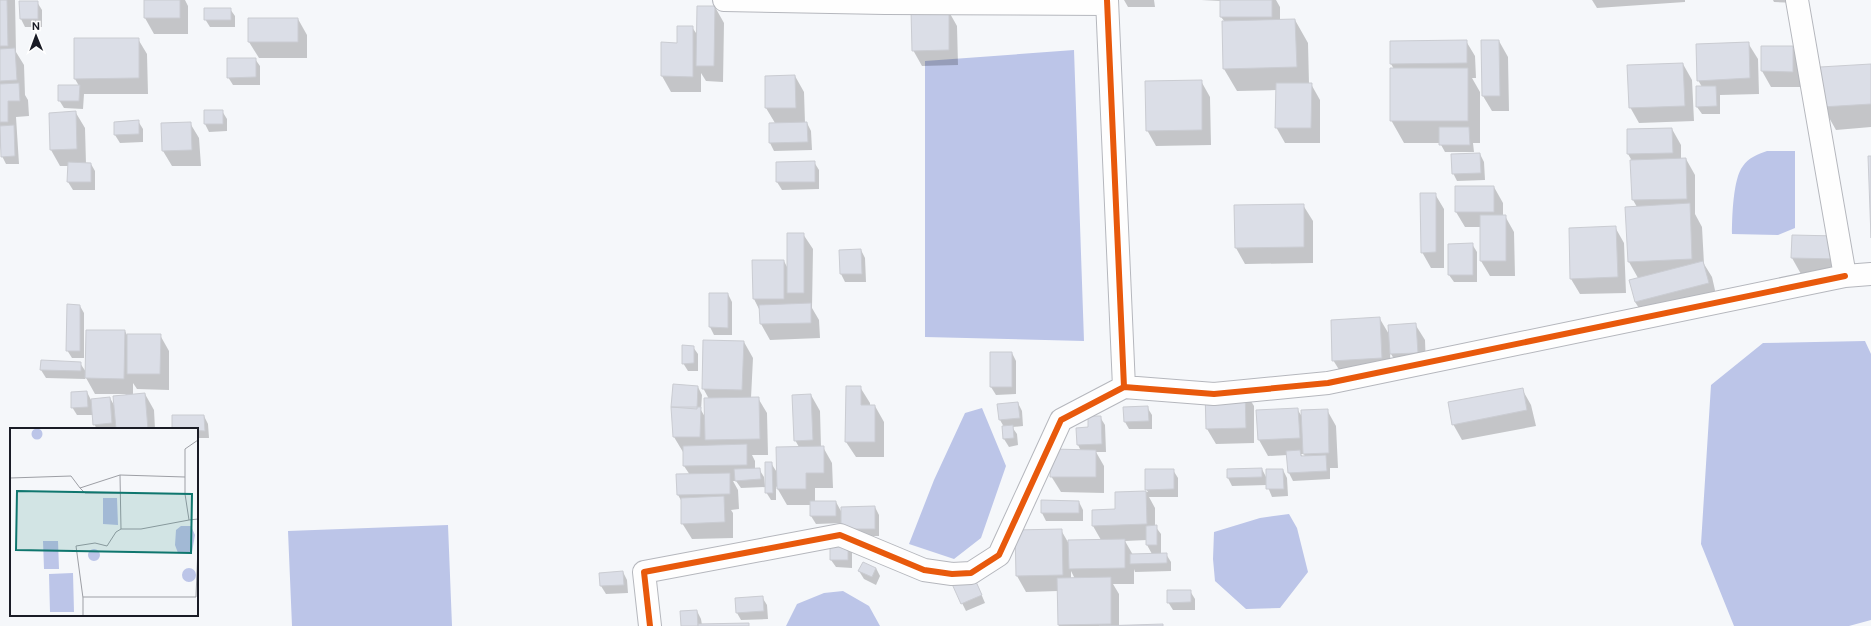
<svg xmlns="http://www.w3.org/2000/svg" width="1871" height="626" font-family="'DM Sans',sans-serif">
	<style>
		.water { fill: #bcc5e8 }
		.shadow { fill: #0003; fill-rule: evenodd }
		.building { fill: #dbdee7; stroke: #caccd2 }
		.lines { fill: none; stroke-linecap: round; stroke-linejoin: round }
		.minor-casing { stroke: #b5b7bd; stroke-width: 24 }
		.minor { stroke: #fefefe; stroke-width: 22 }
		.cycleway-casing { stroke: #fff; stroke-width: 8 }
		.cycleway { stroke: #e8590c; stroke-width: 6 }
		.inset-road { fill: none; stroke: #9d9fa5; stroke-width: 1 }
		.view { fill: #0f766e; fill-opacity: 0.15; stroke: #0f766e; stroke-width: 2 }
		.inset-edge { fill: none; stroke: #1a1c26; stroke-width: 2 }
	</style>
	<rect width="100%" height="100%" fill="#f5f7fa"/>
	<path class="water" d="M1074 50 1084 341 925 337V61Z
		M1767 151H1795V228L1778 235 1732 234C1732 218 1733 178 1743 166 1748 158 1758 154 1767 151Z
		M1865 341 1871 354V620L1849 626H1734L1701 544 1711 385 1763 343Z
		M982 408 1006 466 981 538 954 559 909 544 934 480 965 413Z
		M1289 514 1297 528 1308 572 1280 608 1246 609 1215 581 1213 559 1214 532 1260 518Z
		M448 525 452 626H292L288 531Z
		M843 591 869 606 880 626H786L797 604 824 593Z"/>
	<path class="shadow" d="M0 0H15L16 52 24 65 25 95 28 100 29 116 16 117 19 164H6L2 156 0 145Z
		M145 0H185L188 6V34H154L145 18Z
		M1124 0H1154L1155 7H1128Z
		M1201 0H1276L1280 7V21L1295 20 1308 43 1309 84H1311L1320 100V143H1285L1276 127 1277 90 1237 91 1224 69 1225 22 1221 17V1Z
		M1592 0H1685V2L1597 8Z
		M1773 0H1800V3L1774 2Z
		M37 2 42 10V27H25L21 19Z
		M715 7 724 23 723 82 706 81 701 73V92H671L662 76 678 44 692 27 698 36Z
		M230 9 235 16V27H210L205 19Z
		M948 10 957 26 958 65 922 66 913 50Z
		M298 19 307 35V58H259L249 42Z
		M138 39 147 54 148 94H84L83 109 64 108 59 100 79 86 75 79Z
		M1466 41 1475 56 1476 78H1472L1480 92V143H1473L1474 152H1445L1440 143H1404L1391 120 1394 69 1391 64Z
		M1499 41 1508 57 1509 111H1492L1483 96Z
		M1748 43 1758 59 1759 94 1720 95V114H1702L1697 107 1702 87 1698 80Z
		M1762 47H1792L1802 63V87H1771L1762 71Z
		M255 59 260 66V85H233L228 77Z
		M1683 64 1692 80 1694 121 1639 123 1630 107Z
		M1871 65V127L1836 130 1823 107Z
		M795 76 804 92 805 123H807L811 131 812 150 774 151 770 143 775 123 766 108V77Z
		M1201 81 1210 97 1211 145 1156 146 1147 130Z
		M222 111 227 119V131L209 132 205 124Z
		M76 113 85 128 86 164H91L95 171V190H73L68 182 69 166H60L51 150 50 114Z
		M138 121 143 129V142L120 143 115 135V122Z
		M190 123 199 138 201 166H172L163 151Z
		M1672 129 1681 145V159H1686L1695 175V214L1702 227 1704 264 1712 277 1717 299 1645 317 1635 302 1638 278 1629 262 1626 208 1637 207 1633 200 1632 161 1628 154Z
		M1480 154 1484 162 1485 180 1457 181 1453 173Z
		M814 162 819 170V189L782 190 777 182Z
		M1494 187 1503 203V216H1505L1514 232 1515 276H1490L1481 261V227H1465L1456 212Z
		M1435 194 1444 209V268H1431L1422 252Z
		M1303 205 1313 221V263L1245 264 1236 248Z
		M1615 227 1624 243 1626 293 1580 294 1571 279Z
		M803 234 813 249 812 308 819 320 820 338 770 340 761 324 760 311 754 299 784 261 788 269Z
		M1836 237 1845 274H1801L1792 258Z
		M1472 244 1477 252V282H1454L1449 275Z
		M861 250 865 258 866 282H845L841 274 840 251Z
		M710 294H728L732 302V335H714L710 327Z
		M80 306 84 313V358H72L67 350Z
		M1380 319 1390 336 1415 324 1425 340 1426 368 1400 370 1390 352 1391 374 1343 376 1333 360Z
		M125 331 127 335H160L169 351V390L137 389 133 383V395L145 394 154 410 155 429H97L94 424 93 415H77L72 407 87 392 91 400 110 398 115 407 126 394H95L85 376V379L46 378 41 370 42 361 80 363 86 372Z
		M744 342 753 358 751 398H758L767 413 768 455H752L755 461V469H759L764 477 765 486H766L771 463 778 474 799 447 795 440 811 395 820 411 821 447H823L832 463 833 488H815V502H836L842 513 875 507 879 515V536H847L842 523 816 524 811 516V505H787L776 486V500H771L766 492V487L741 488 736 481H733L738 490 739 509 731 510 733 513V538L692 539 682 523V502L678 495 690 475 684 466 683 452 674 437 698 387 702 395 701 410 705 417 709 399 703 388Z
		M693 347 698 354V371H688L683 363Z
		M1012 353 1016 361V394L996 395 991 387Z
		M860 387 870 403V406H875L884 422V457H856L846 442Z
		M1522 389 1531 405 1536 426 1462 440 1453 424Z
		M1244 390 1254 406V443L1216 444 1207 429Z
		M1018 403 1022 411 1023 426 1012 427 1017 434 1018 445 1009 447 1004 439V427L1000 420Z
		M1147 407 1152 415V429H1129L1125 422Z
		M1297 409 1303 418 1327 410 1336 426 1338 468H1330V479L1293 481 1289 473 1288 455 1268 456 1259 440ZM1301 454H1304L1305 457H1303Z
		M204 416 208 424 209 438H197V429Z
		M1100 417 1105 425 1106 452H1096L1104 466V493L1061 492 1051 476 1081 451 1078 445 1089 428Z
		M1262 469 1267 479 1283 470 1287 478 1288 496 1272 497 1267 485 1232 486 1228 478Z
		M1173 470 1178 478V497H1149L1155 508V526L1161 534V554H1166L1171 562V571L1135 572 1134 569V584H1113L1119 594V626H1059L1058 591 1026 592 1017 576 1061 530 1069 544 1101 540 1093 526 1116 510V493L1148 492 1146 489ZM1147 540V545L1152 554 1133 555 1125 541ZM1071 571 1075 579H1071Z
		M1079 502 1083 510V521H1046L1042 513Z
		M847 545 852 552V568L836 567 831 560Z
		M876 568 880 576 876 585 864 579 859 571Z
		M623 572 627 580 628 593 606 594 601 586Z
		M977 584 985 603 966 611 962 603Z
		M1190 591 1195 599V610H1173L1168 602Z
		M762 597 767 605 768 619 741 620 737 613Z
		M697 611 701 619 702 625 748 624 749 626H682Z"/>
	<path class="building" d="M0 0H7L8 46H0Z
		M144 0H180V18H144Z
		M1220 0H1272V17H1220Z
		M19 1H38V19H20Z
		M697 6H715L714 66H696Z
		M204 8H231V20H204Z
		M949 9V50L912 51 911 10Z
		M248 18H298V42H248Z
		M1295 19 1297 67 1223 69 1222 21Z
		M677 26H693V77L661 76V42L677 43Z
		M74 38H139V78L74 79Z
		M1467 40V63L1390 64V41Z
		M1481 40H1499L1500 96H1482Z
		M1749 42 1750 78 1697 81 1696 44Z
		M1761 46H1793V72L1761 71Z
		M15 48 17 80 0 81V49Z
		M227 58H256V77L227 78Z
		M1683 63 1685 106 1629 108 1627 65Z
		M1871 64V104L1822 107 1820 67Z
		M1390 68H1468V121H1390Z
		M795 75 796 108H765V76Z
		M1202 80V130L1146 131 1145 81Z
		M19 83 20 101H8V122H0V84Z
		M1276 83H1312L1311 128H1275Z
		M58 85H80L79 101H58Z
		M1696 86H1716L1717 106 1696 107Z
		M204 110H223V124H204Z
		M76 111 77 149 50 150 49 113Z
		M139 120V134L114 135V122Z
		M191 122 192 150 162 151 161 123Z
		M807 122 808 142 769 143V123Z
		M14 125 15 156 1 157 0 126Z
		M1439 127H1469L1470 145H1439Z
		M1672 128 1673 153 1627 154V129Z
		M1480 153 1481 173 1452 174 1451 154Z
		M1868 156H1871V238Z
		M1686 158 1687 199 1632 200 1630 160Z
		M815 161V182H776V162Z
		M68 162 91 163V182H67Z
		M1455 186H1494V212H1455Z
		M1420 193H1436V252L1421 253Z
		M1690 203 1692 259 1628 262 1625 207Z
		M1304 204V247L1235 248 1234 205Z
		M1480 215H1506V261H1480Z
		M1616 226 1618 277 1570 279 1569 228Z
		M787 233H804V293H787Z
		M1792 235 1837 236V259L1791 258Z
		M1473 243V275H1448V244Z
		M861 249 862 274H840L839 250Z
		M752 260H784V299H753Z
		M1703 261 1709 283 1635 302 1629 280Z
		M709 293H728V328L709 327Z
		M811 303V323L760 324 759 305Z
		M67 304 80 305V351H66Z
		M1380 317 1382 358 1332 361 1331 320Z
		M1416 323 1418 353 1390 354 1388 325Z
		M86 330H125L124 379 85 378Z
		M127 334H161L160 374H127Z
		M703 340 744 341 742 390 702 389Z
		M682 345 694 346V363L682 364Z
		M990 352H1012V387H990Z
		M41 360 81 362V371L40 370Z
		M673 384 698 386 697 409 671 407Z
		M846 386H861V405H875V442H845Z
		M1523 388 1527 410 1452 425 1448 402Z
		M1245 389 1246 428 1206 429 1205 390Z
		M87 391 88 407 71 408V392Z
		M145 393 148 429H116L113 396Z
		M811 394 813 440 794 441 792 395Z
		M110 397 112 423 93 425 91 399Z
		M759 397 760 439 705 440 704 398Z
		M1018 402 1020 418 999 420 997 404Z
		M1148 406 1149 421 1124 422 1123 407Z
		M671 407H701L700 437H673Z
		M1298 408 1300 438 1258 440 1256 410Z
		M1328 409 1329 453 1303 454 1301 410Z
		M172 415H204L205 431 172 429Z
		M1088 416H1101L1102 444 1077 445 1076 428 1088 427Z
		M1013 425 1014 438 1003 439 1002 426Z
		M747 444V465L683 466V446Z
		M824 446V473H806V489H777L776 447Z
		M1051 449 1096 450V477H1050Z
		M1300 450 1301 456 1326 455 1327 471 1288 473 1286 451Z
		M765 462H772L773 493H765Z
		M760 468 761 479 735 481 734 469Z
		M1262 468V477L1227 478V469Z
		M1145 469H1174V489L1145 490Z
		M1266 469H1283L1284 489H1266Z
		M730 473V494L677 495 676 474Z
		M1146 491 1147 524 1092 526V510L1115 509V492Z
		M724 496 725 522 681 524V498Z
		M1041 500 1079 501V513H1041Z
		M810 501H836V516H810Z
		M875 506V529H841V507Z
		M1157 525V545H1146V526Z
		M1062 529 1063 575 1016 576 1015 530Z
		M1125 539V568L1069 569 1068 540Z
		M830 543 848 544V560H830Z
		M1167 553V563L1130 564V554Z
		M863 562 876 568 872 577 858 571Z
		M623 571 624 585 600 586 599 573Z
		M973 575 982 595 961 604 952 584Z
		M1111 577V624L1058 625 1057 578Z
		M1167 590H1191V602L1167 603Z
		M763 596 764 611 736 613 735 598Z
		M697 610 698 626H681L680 611Z
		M749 623V626H698V624Z
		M1163 624V626H1099Z"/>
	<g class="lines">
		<defs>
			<path id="minor" d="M724 0 885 3 1107 4
				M1797 0 1845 276 1871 274
				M1124 387 1214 394 1328 383 1845 276
				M650 626 644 572 840 535 924 570 952 574 971 573 999 555 1061 420 1124 387 1107 0"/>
		</defs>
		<use href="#minor" class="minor-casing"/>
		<use href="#minor" class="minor"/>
		<defs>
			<path id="cycleway" d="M1124 387 1214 394 1328 383 1845 276
				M650 626 644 572 840 535 924 570 952 574 971 573 999 555 1061 420 1124 387 1107 0"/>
		</defs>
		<use href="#cycleway" class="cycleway-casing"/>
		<use href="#cycleway" class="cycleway"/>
	</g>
	<g transform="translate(10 428)">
		<rect width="188" height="188" fill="#f5f7fa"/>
		<path d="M21.5 6a5.5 5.5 0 1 1 11 0a5.5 5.5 0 1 1-11 0ZM93 70H107L108 97 93 96ZM171 98H181L185 107 182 124 168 125 165 117 166 102ZM33 113H48L49 141H34ZM78 127a6 6 0 1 1 12 0a6 6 0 1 1-12 0ZM172 147a7 7 0 1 1 14 0a7 7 0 1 1-14 0ZM63 145 64 184H40L39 146Z" fill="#bcc5e8"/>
		<path class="inset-road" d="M188 12 175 21V66L179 92 188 91M0 50 61 48 70 60 110 47 175 49M70 60 75 65H111M111 101H131L179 92M73 169H186L188 118M73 188V170L66 118 85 115 97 118 106 104 111 101 110 47"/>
		<path class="view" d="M7 63 182 66 181 125 6 122Z"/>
		<rect width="188" height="188" class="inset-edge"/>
	</g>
	<g transform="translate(36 36) rotate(359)" stroke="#ffffff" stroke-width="3" paint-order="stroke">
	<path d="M0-3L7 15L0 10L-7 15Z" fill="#1a1c26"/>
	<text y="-6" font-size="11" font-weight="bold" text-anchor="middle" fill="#1a1c26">N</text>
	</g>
</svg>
